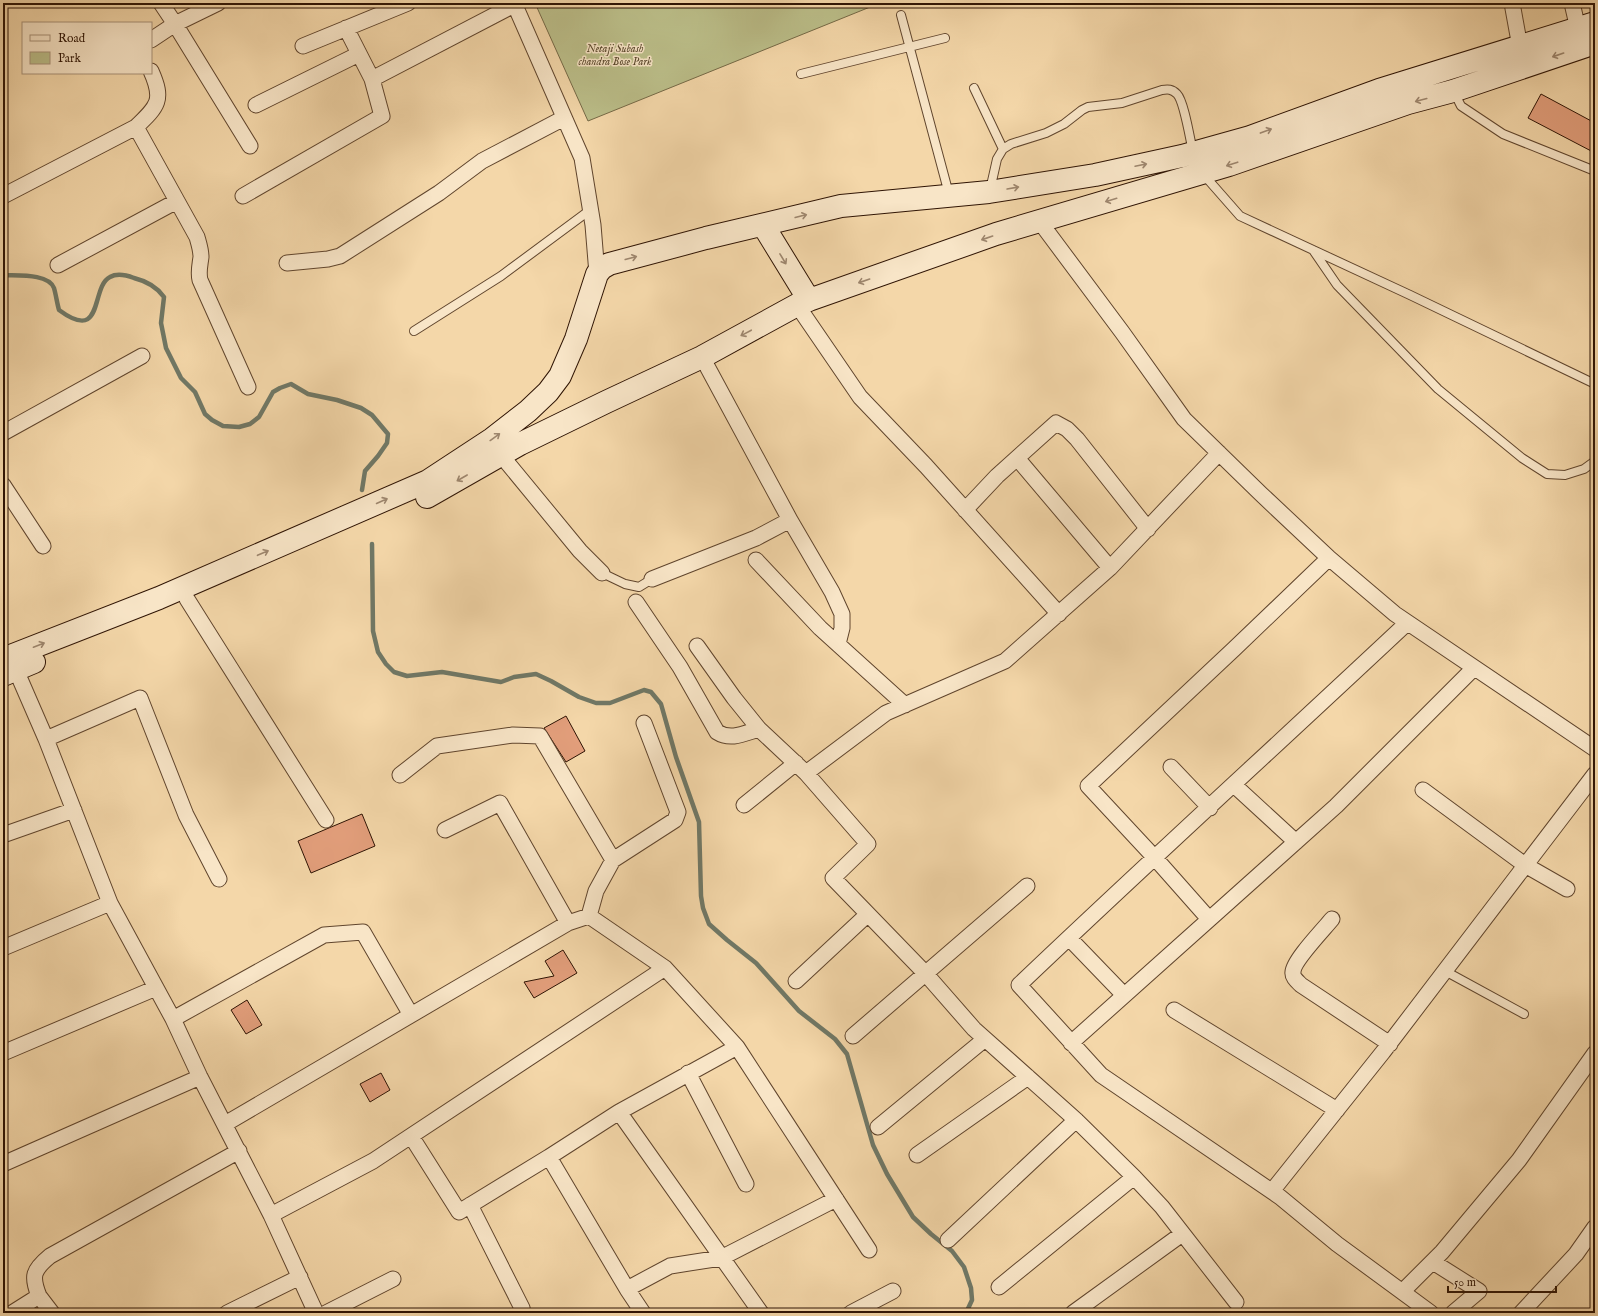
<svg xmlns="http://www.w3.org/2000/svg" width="1598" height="1316" font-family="'IM FELL English',serif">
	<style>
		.green { fill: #bbbe89; stroke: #756946 }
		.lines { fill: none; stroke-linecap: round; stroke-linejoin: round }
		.stream { stroke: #707866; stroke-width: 4.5 }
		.building { fill: #e29e7b; stroke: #2f1404 }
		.service-casing { stroke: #60452d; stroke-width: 10 }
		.minor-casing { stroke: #60452d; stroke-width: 17 }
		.secondary-casing { stroke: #2f1404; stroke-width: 24 }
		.service { stroke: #f8e5c7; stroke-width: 8 }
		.minor { stroke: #f8e5c7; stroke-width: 15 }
		.secondary { stroke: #f8e5c7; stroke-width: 22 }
		.oneway { stroke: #9e876f }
		.labels { text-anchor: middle; stroke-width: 3; stroke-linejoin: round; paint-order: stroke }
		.park-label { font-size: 11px; font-style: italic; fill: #59472c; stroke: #f8e5c7 }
	</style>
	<rect width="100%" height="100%" fill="#f4d7a9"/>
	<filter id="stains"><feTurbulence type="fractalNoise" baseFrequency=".005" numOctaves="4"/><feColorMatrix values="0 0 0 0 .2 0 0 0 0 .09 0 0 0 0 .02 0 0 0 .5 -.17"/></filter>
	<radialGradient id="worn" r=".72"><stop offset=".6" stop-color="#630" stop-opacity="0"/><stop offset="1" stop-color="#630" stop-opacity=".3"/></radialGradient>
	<path class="green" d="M535 3H880L588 121Z"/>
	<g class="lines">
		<path class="stream" d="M3 275C16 276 48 273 54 288 56 295 57 303 59 310 105 344 90 287 110 277 117 273 126 275 134 278 146 281 157 287 164 297L161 323 166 348 181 378 195 392 205 414 212 420 223 426 239 427 250 424 259 417 273 392 280 388 291 384 308 394 337 400 361 408 372 415 388 434 387 443 378 456 365 471 362 490
			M372 544 373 631 378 652 386 664 394 672 407 676 442 672 501 682 514 677 536 674 551 681 579 697 596 703H610L644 690 651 692 661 704 676 757 699 822 701 896 703 908 709 924 727 940 756 963 799 1011 835 1039 847 1054 873 1145 887 1174 913 1217 931 1234 952 1251 964 1267 971 1288 972 1300 966 1313"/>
	</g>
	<path class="building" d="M1541 94 1595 123V153L1528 118Z
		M566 716 585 751 566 762 544 728Z
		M362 814 375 846 311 873 298 841Z
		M563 950 577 973 534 998 524 982 554 976 545 961Z
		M247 1000 262 1025 246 1034 231 1010Z
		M381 1073 390 1090 370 1102 360 1084Z"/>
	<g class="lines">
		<defs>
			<path id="service" d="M901 15 949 194
				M801 74 945 38
				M974 88 1003 149
				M1454 92 1461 106 1503 134 1595 171
				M1204 175 1240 216 1410 295 1595 384
				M990 190 997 159 1003 149 1011 144 1046 133 1064 124 1082 110 1088 107 1122 103 1162 90C1168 89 1172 89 1177 94 1184 101 1190 139 1193 152
				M1313 250 1337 285 1438 389 1522 458 1547 474 1565 475 1584 469 1595 461
				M414 331 501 276 590 210
				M602 573 625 584 639 587 652 579
				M1445 971 1524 1014"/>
			<path id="minor" d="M161 3 175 24 218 3
				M514 3 582 158 593 225 597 274
				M1512 3 1520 47
				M1572 3 1578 29
				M346 28 372 79
				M151 40 175 24 250 146
				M303 46 408 3
				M256 105 359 54
				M136 127 197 237C199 244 201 250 201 257 200 265 198 272 200 280L248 387
				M3 196 136 127C158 106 164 100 151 71
				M243 196 382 116 372 79 514 5
				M1040 222 1122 332 1184 419 1261 494 1329 558 1395 614 1595 749
				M287 263 328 259 340 256 439 193 482 161 564 118
				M58 265 177 201
				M797 305 860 397 926 466 1059 614
				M3 433 142 356
				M501 455 580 551 602 573
				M1017 458 1110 568
				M3 485 43 546
				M965 510 997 476 1056 423 1067 429 1077 439 1148 529
				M790 520 832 592 842 614V628L838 644
				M756 560 820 628 905 705
				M652 579 756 538 790 520 702 357
				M187 599 326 820
				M636 602 680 667 717 732C731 741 745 733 759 729
				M1407 623C1278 744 1147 863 1019 985L1101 1075 1280 1197 1337 1244 1431 1313
				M697 646 734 698 759 729 806 773
				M16 670 46 739 110 903 173 1019 200 1077 271 1215 316 1313
				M46 739 140 698 186 815 219 879
				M1171 767 1210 808
				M400 775 437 746 513 735 540 736 613 860
				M1234 785 1296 842
				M1423 790 1525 865 1567 889
				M744 805 796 763
				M445 830 500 803 568 923
				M3 835 74 810
				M589 916 596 891 613 860 675 820 678 812 644 723
				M1209 919 1155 858 1088 786 1234 649 1329 558
				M1332 919C1324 929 1293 961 1293 972 1292 977 1297 981 1301 985L1390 1044
				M1069 938 1124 995
				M3 948 110 903
				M796 981 868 914
				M1174 1010 1337 1110
				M173 1019 324 935 363 932 411 1015
				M853 1036 1027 886
				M1071 1043 1336 806 1474 668
				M737 1047 619 1112 761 1313
				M3 1053 156 988
				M688 1073 746 1184
				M1076 1120 1134 1177 1162 1207 1236 1302
				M225 1124 568 923 589 916 665 968 737 1047 869 1250
				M878 1127 985 1039
				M411 1136 459 1212 549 1157 619 1112
				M917 1155 1028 1077
				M549 1157 627 1289 670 1266 721 1258 836 1199
				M3 1164 200 1077
				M1272 1191 1383 1052 1595 774
				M470 1205 522 1308 523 1313
				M271 1215 373 1161 665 968
				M948 1240 1076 1120 974 1029 925 973 833 878 868 844 806 773 886 713 1005 661 1110 568 1219 453
				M1433 1262 1479 1291 1453 1313
				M999 1287 1134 1177
				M627 1289 643 1313
				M1403 1291 1442 1252 1519 1160 1595 1053
				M39 1296C31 1276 33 1270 50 1256L239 1151
				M12 1313 39 1296 52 1313
				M227 1313 300 1277
				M326 1313 393 1279
				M851 1313 893 1291
				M1073 1313 1182 1234
				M1521 1313 1576 1254 1595 1227"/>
			<path id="secondary" d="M763 225 809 300
				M427 497 520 444 606 402 702 357 797 305 809 300 996 234 1229 165 1408 103 1453 91 1595 43
				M3 659 159 598 428 481 492 439 528 411 548 392 560 376 576 339 597 274 602 268 609 264 706 238 841 206 989 192 1095 175 1182 156 1250 137 1379 90 1595 23
				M3 675 34 662"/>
		</defs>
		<use href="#service" class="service-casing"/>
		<use href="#minor" class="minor-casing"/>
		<use href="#secondary" class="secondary-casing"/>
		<use href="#service" class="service"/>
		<use href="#minor" class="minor"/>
		<use href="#secondary" class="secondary"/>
	</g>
	<defs><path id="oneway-shaft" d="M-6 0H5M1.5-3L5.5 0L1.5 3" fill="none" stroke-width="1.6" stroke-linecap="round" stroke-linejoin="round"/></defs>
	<g class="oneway">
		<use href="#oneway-shaft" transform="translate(1558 55) rotate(161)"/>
		<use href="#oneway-shaft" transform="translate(1421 100) rotate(165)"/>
		<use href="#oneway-shaft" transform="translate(1266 131) rotate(-20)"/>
		<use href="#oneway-shaft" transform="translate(1232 164) rotate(162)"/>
		<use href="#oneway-shaft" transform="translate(1141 165) rotate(-12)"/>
		<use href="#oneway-shaft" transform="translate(1013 188) rotate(-10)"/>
		<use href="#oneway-shaft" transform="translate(1111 200) rotate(163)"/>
		<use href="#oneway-shaft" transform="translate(801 216) rotate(-14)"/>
		<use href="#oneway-shaft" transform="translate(987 238) rotate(161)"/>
		<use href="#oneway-shaft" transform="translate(631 258) rotate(-15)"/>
		<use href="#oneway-shaft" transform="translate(783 259) rotate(59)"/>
		<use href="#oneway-shaft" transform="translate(864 281) rotate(161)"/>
		<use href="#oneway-shaft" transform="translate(746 333) rotate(152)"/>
		<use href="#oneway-shaft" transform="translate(495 437) rotate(-36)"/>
		<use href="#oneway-shaft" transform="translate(462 478) rotate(150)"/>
		<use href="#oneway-shaft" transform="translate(382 501) rotate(-24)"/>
		<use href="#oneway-shaft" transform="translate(263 553) rotate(-23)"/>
		<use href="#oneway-shaft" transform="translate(39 645) rotate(-21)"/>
	</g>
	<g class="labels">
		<g class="park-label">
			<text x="615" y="52">Netaji Subash<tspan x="615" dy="13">chandra Bose Park</tspan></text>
		</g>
	</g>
	<rect width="1598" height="1316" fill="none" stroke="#f4d7a9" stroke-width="16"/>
	<rect x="4" y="4" width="1590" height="1308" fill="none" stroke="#2f1404" stroke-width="2"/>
	<rect x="8" y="8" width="1582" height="1300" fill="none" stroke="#2f1404"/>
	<rect x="22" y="22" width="130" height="52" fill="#f8e5c7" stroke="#a89179"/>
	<rect x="30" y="35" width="20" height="6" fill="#f8e5c7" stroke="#a89179"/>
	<text x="58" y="42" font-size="12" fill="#2f1404">Road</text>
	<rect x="30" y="52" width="20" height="12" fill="#bbbe89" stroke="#a89179"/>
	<text x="58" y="62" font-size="12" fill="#2f1404">Park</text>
	<path d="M1448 1286v6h108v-6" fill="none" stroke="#2f1404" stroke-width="2"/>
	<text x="1454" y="1286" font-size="12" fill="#2f1404" stroke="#f8e5c7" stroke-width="3" paint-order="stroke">50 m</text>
	<rect width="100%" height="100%" filter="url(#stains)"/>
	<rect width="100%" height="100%" fill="url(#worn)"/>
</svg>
